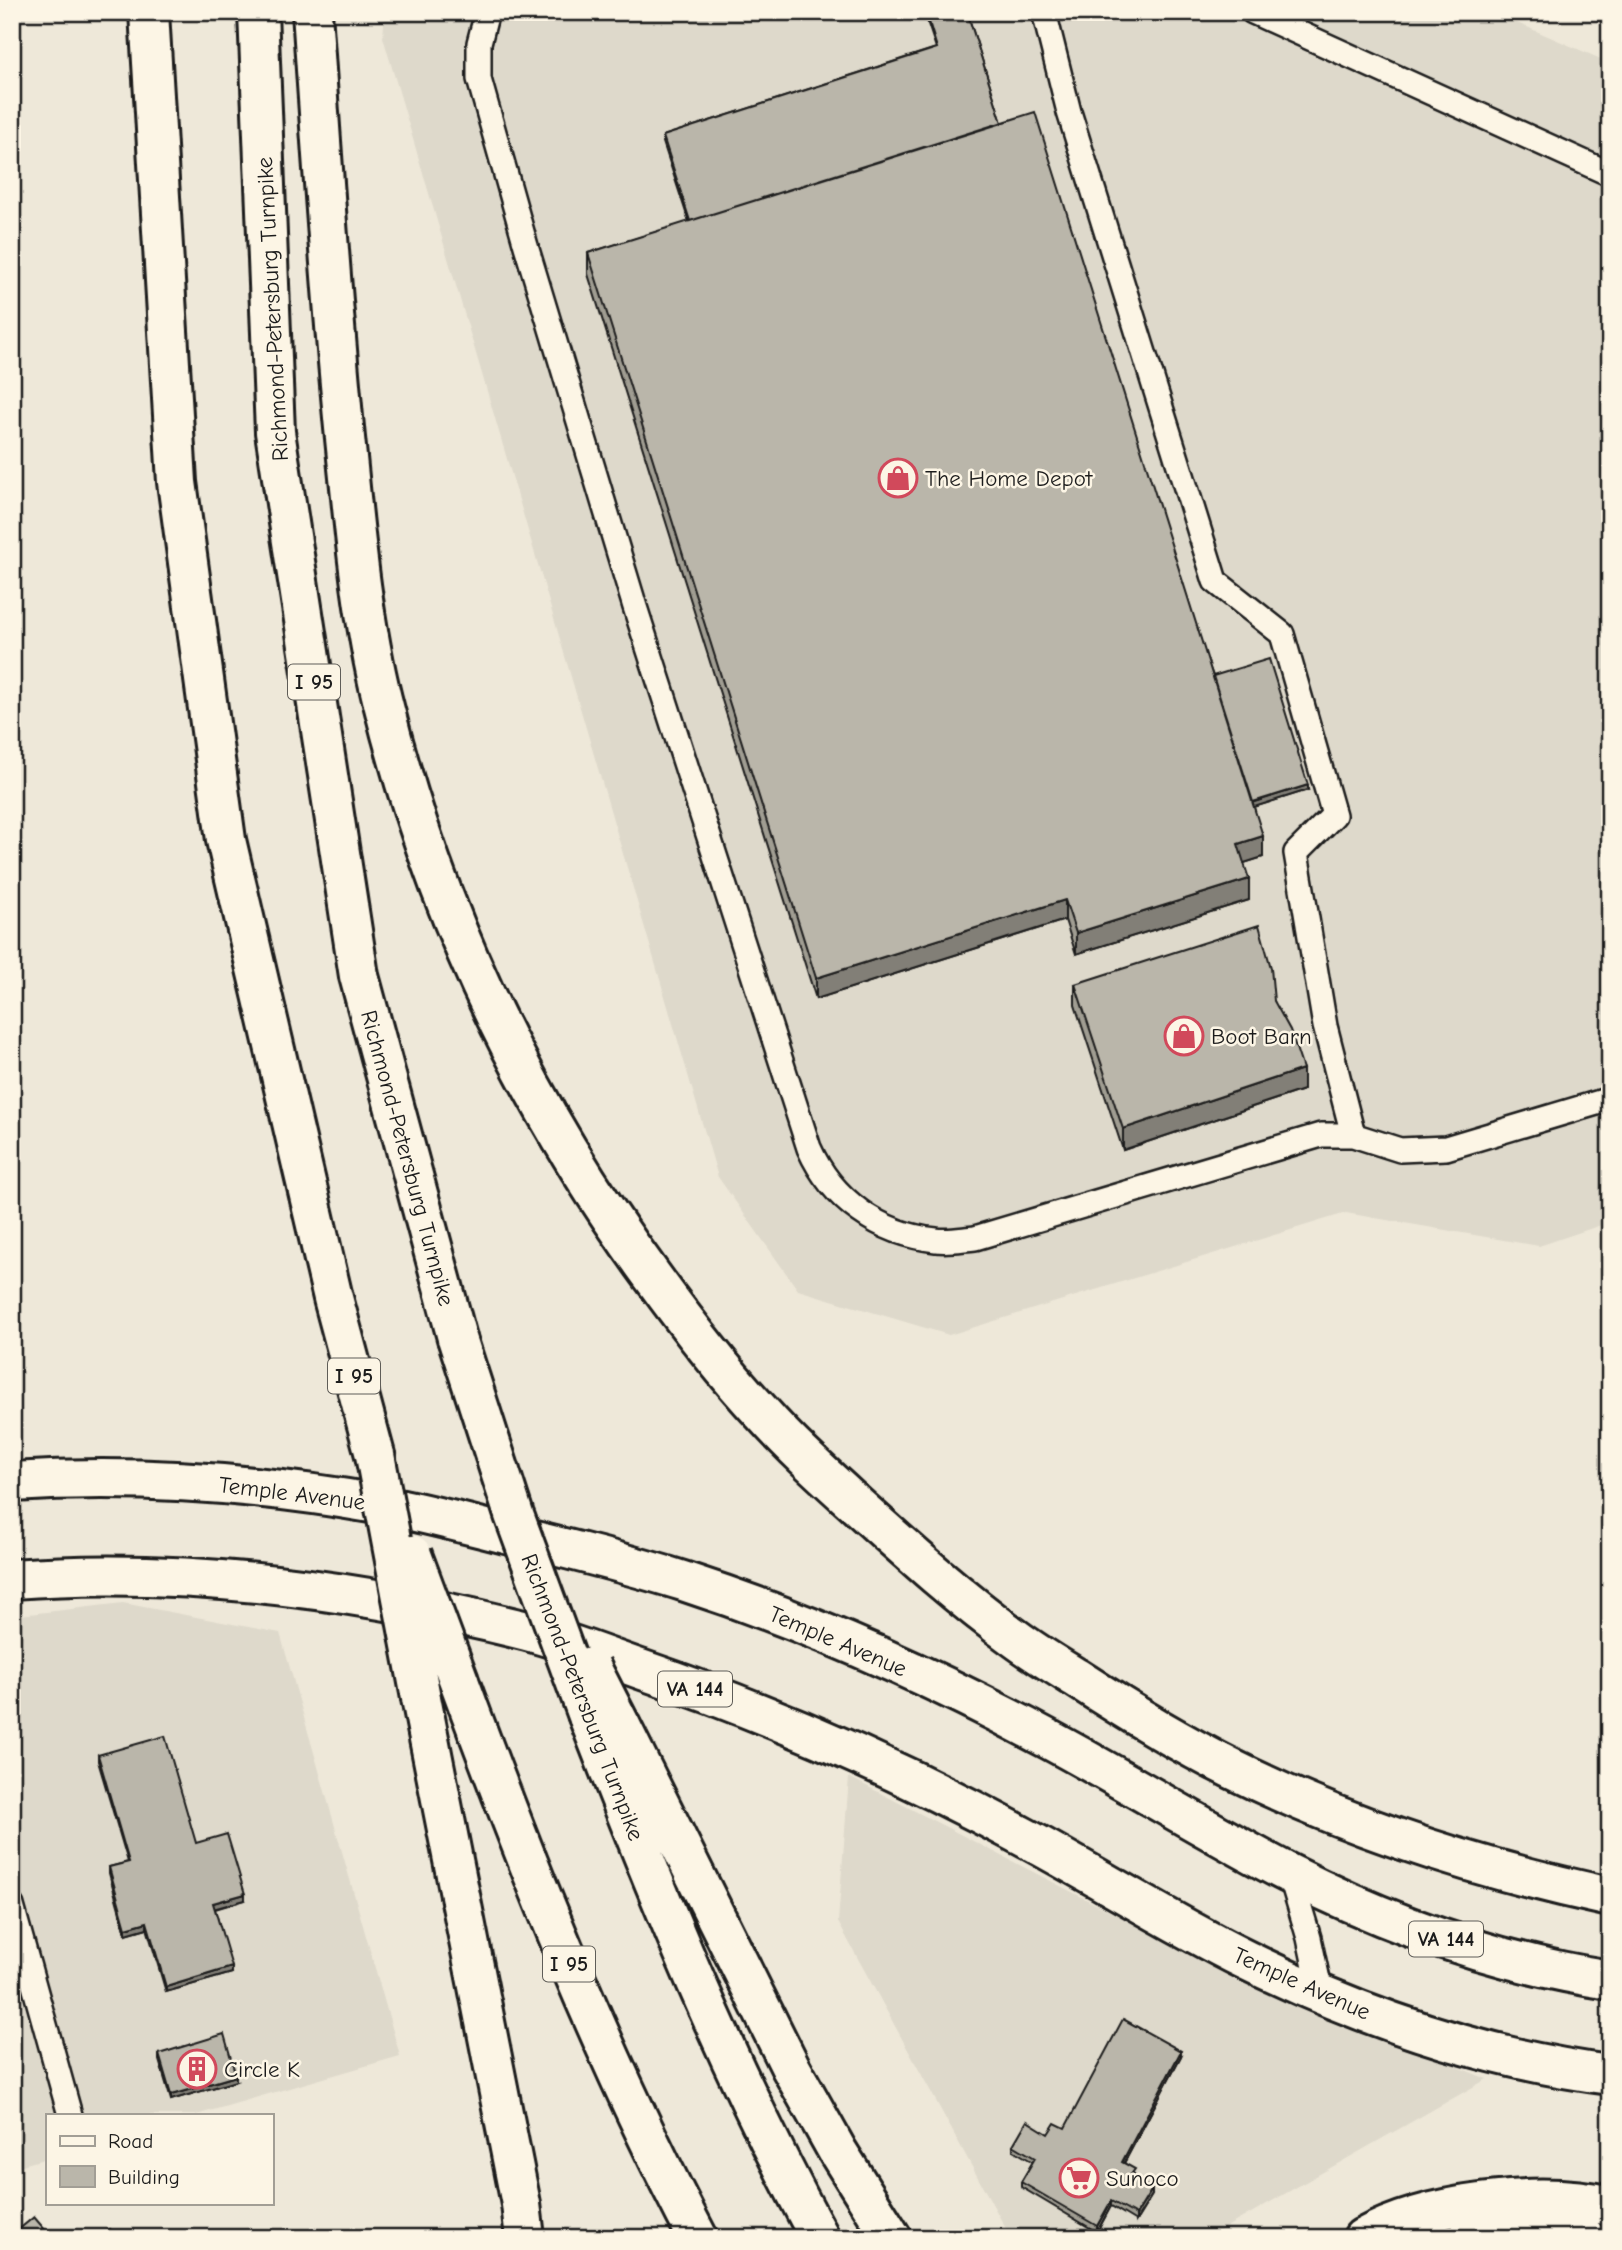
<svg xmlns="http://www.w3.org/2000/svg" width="1622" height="2250" font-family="'Comic Neue',sans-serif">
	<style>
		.built { fill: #ded9cb }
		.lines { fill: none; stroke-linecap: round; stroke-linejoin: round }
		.lane-casing { stroke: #1c1c1c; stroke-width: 28 }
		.primary-casing { stroke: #1c1c1c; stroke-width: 44 }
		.highway-casing { stroke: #1c1c1c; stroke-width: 44 }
		.lane { stroke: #fcf5e5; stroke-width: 23 }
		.primary { stroke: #fcf5e5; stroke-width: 38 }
		.highway { stroke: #fcf5e5; stroke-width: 38 }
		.highway-bridge-casing { stroke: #1c1c1c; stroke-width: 44; stroke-linecap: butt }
		.highway-bridge { stroke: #fcf5e5; stroke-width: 38 }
		.wall { fill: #a09d92; stroke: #1c1c1c; stroke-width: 2 }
		.shaded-wall { fill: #827f77; stroke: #1c1c1c; stroke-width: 2 }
		.building { fill: #bab6aa; stroke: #1c1c1c; stroke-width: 2 }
		.labels { text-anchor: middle; stroke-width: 5; stroke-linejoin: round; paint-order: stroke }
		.shield { fill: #fcf5e5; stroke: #5f5d58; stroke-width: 2 }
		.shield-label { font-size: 21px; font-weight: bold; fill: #1c1c1c }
		.street-label { font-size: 23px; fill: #1c1c1c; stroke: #fcf5e5 }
		.poi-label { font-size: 23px; fill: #1c1c1c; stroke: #fcf5e5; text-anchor: start }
	</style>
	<rect width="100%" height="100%" fill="#eee8d9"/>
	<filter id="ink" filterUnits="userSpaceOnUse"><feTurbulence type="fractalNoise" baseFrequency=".0143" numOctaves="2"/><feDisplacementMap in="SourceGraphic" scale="14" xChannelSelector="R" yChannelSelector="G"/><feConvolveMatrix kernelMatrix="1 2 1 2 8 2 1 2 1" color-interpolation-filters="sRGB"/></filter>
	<g filter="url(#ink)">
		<path class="built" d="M385 12H1492L1610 63V1222L1539 1246 1346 1213 949 1335 798 1290 718 1177 383 37Z
			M123 1603 280 1633 400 2056 196 2115H47V2158L12 2168V1616Z
			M849 1777 1237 1977 1487 2079 1207 2238H1011L838 1922Z"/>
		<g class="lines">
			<defs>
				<path id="lane" d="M487 12 479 43V79L526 246 635 607 809 1148C832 1200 880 1234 936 1240 948 1242 962 1239 975 1238L1321 1135H1353L1400 1150 1446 1148 1610 1099
					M1044 12 1069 112 1215 581 1282 634 1334 815 1296 853 1325 1026 1353 1135
					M1253 12 1610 174
					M1290 1874 1309 1938 1321 1994
					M12 1906 70 2115"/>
				<path id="primary" d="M12 1482C134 1474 257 1483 377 1504 422 1512 466 1524 510 1535 568 1549 626 1563 683 1581 809 1622 933 1677 1050 1740 1130 1783 1207 1831 1288 1873 1388 1924 1498 1963 1610 1980
					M12 1579C183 1566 362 1590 527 1631 565 1641 603 1656 640 1669 772 1714 900 1770 1022 1836 1097 1876 1169 1922 1246 1960 1360 2016 1483 2059 1610 2075"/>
				<path id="highway" d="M149 12 177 482 226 840 333 1298 375 1455
					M258 12 275 432 359 976 457 1338
					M312 12C322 154 331 297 345 438 354 525 361 614 382 699 433 908 525 1103 652 1276 686 1323 722 1370 762 1413 792 1447 827 1478 861 1509 911 1554 961 1599 1015 1638 1035 1653 1057 1666 1078 1679 1127 1711 1178 1742 1230 1768 1350 1828 1479 1869 1610 1897
					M459 1681C529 1871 604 2059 698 2238
					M421 1698 521 2204 525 2238
					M588 1716C657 1894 729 2071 820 2238
					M620 1724 791 2068 838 2152 892 2238
					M1363 2238C1426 2203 1540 2189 1610 2206
					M1468 2238C1507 2231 1547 2233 1586 2238"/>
			</defs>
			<use href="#lane" class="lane-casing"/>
			<use href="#primary" class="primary-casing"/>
			<use href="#highway" class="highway-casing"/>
			<use href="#lane" class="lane"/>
			<use href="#primary" class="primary"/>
			<use href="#highway" class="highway"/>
			<defs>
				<path id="highway-bridge" d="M457 1338 514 1515 588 1716
					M375 1455 421 1698
					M412 1555 459 1681
					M591 1667 620 1724"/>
			</defs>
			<use href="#highway-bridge" class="highway-bridge-casing"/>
			<use href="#highway-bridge" class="highway-bridge"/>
		</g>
		<path class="wall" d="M924 12H967L1002 123 1213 676 1308 790 1254 807 1263 857 1244 863 1249 900 1076 954 1065 920 816 999 588 274V253L689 222 663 142V136L936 48Z
			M1075 984 1274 1001 1303 1090 1123 1150 1075 1005Z
			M98 1755 196 1843 245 1900 215 1909 232 1973 166 1992 147 1928 126 1934 109 1873V1867L128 1862 98 1761Z
			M159 2054 236 2081 171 2100 159 2060Z
			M1181 2056 1124 2163 1135 2175 1133 2178 1152 2195 1136 2221 1111 2206 1097 2232 1021 2187V2182L1033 2162 1013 2150V2145L1065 2128Z"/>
		<path class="shaded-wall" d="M1308 785V790L1248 809V804Z
			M1263 836V857L1238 865V844Z
			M1249 879V900L1076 954V933Z
			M1065 900V920L816 999V978Z
			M1303 1069V1090L1123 1150V1129Z
			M245 1894V1900L213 1909V1903Z
			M147 1922V1928L126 1934V1928Z
			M232 1967V1973L166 1992V1987Z
			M1181 2051V2056L1122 2167V2162Z
			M236 2076V2081L171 2100V2095Z
			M1152 2189V2195L1136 2221V2215Z
			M1111 2201V2206L1097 2232V2226Z"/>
		<path class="building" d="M926 12H967L1002 123 690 221 663 136 937 48Z
			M1035 112 1263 836 1238 844 1249 879 1076 933 1065 900 816 978 588 253Z
			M1269 659 1308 785 1253 802 1213 676Z
			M1259 925 1271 968 1274 1001 1290 1030 1303 1069 1123 1129 1075 984Z
			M165 1736 196 1843 227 1834 245 1894 213 1903 232 1967 166 1987 147 1922 126 1928 109 1867 129 1862 98 1755Z
			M1123 2019 1181 2051 1122 2162 1135 2169 1130 2176 1152 2189 1136 2215 1111 2201 1097 2226 1021 2182 1035 2158 1013 2145 1027 2121 1048 2134 1055 2123 1065 2128Z
			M224 2034 236 2076 171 2095 159 2054Z
			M34 2217 52 2238H12V2235Z
			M110 2229 118 2238H98Z"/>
	</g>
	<defs>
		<symbol id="shop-ring" viewBox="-11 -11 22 22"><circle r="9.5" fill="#fcf5e5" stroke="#d1495b" stroke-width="1.5"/><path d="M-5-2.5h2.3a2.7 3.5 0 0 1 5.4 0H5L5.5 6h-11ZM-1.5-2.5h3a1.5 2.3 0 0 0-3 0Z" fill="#d1495b"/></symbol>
		<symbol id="building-ring" viewBox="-11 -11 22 22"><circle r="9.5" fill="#fcf5e5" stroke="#d1495b" stroke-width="1.5"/><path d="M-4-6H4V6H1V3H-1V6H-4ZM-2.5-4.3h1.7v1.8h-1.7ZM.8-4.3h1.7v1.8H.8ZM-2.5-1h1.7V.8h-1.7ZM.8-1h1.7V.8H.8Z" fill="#d1495b"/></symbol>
		<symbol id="supermarket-ring" viewBox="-11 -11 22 22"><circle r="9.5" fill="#fcf5e5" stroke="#d1495b" stroke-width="1.5"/><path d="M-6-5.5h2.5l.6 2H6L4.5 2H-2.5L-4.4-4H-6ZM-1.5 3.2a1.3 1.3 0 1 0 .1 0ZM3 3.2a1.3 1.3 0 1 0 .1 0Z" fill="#d1495b"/></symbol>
	</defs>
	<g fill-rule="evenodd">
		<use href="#shop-ring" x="876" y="456" width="44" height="44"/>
		<use href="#shop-ring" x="1162" y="1014" width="44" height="44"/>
		<use href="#building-ring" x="175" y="2047" width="44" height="44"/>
		<use href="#supermarket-ring" x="1057" y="2156" width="44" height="44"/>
	</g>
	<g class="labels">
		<g class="shield">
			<rect x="288" y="664.5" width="52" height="35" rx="5"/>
			<rect x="328" y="1358.5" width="52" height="35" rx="5"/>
			<rect x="658" y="1671.5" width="74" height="35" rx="5"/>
			<rect x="1409" y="1921.5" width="74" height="35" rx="5"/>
			<rect x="543" y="1946.5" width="52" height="35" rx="5"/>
		</g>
		<g class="shield-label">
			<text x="314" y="689">I 95</text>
			<text x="354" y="1383">I 95</text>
			<text x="695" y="1696">VA 144</text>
			<text x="1446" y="1946">VA 144</text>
			<text x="569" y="1971">I 95</text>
		</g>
		<g class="street-label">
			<text transform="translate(272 309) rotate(-93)" y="8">Richmond-Petersburg Turnpike</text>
			<text transform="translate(408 1158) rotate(75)" y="8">Richmond-Petersburg Turnpike</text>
			<text transform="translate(292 1493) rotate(7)" y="8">Temple Avenue</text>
			<text transform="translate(838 1641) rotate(23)" y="8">Temple Avenue</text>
			<text transform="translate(583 1697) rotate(69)" y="8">Richmond-Petersburg Turnpike</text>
			<text transform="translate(1302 1983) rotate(24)" y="8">Temple Avenue</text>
		</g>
		<g class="poi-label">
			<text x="925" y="486">The Home Depot</text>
			<text x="1211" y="1044">Boot Barn</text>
			<text x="224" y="2077">Circle K</text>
			<text x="1106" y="2186">Sunoco</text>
		</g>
	</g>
	<rect width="1622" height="2250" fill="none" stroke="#fcf5e5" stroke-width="42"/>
	<rect x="21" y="21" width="1580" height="2208" fill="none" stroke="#1c1c1c" stroke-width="2.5" filter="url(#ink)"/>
	<rect x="46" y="2114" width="228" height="91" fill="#fcf5e5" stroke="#a29e95" stroke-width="2"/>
	<rect x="60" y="2136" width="35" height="10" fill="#fcf5e5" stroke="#a29e95" stroke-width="2"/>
	<text x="108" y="2148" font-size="21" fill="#1c1c1c">Road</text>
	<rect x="60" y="2166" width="35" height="21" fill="#bab6aa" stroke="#a29e95" stroke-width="2"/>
	<text x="108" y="2184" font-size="21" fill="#1c1c1c">Building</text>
</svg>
